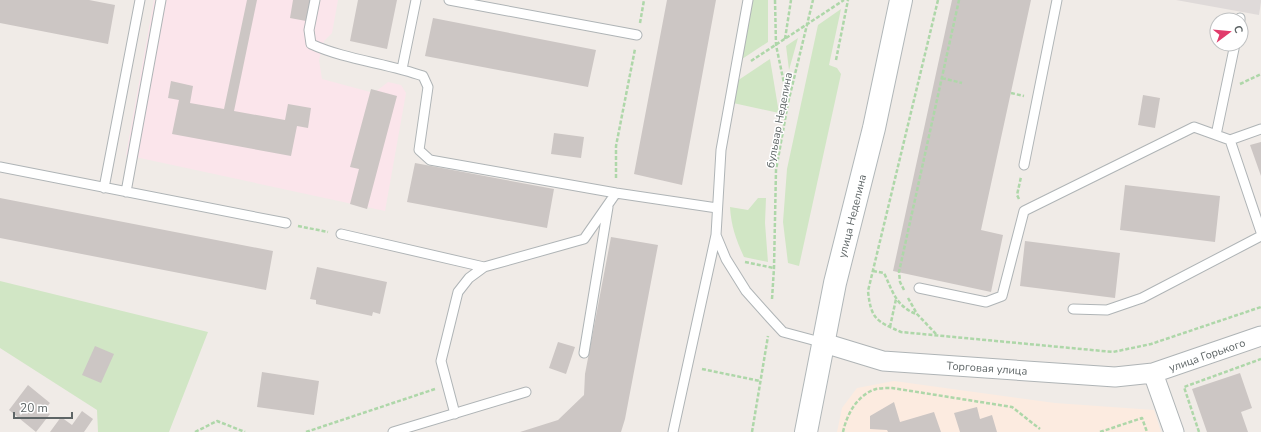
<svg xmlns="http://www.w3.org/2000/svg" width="1261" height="432" font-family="'Nunito Sans',sans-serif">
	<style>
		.commercial { fill: #fcebe0 }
		.industrial { fill: #dfdad9 }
		.medical { fill: #fbe5eb }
		.green { fill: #d1e6c5 }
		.building { fill: #ccc6c4 }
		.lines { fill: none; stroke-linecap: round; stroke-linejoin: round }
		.lane-casing { stroke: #afb4b6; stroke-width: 11 }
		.street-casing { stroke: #afb4b6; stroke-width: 21 }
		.secondary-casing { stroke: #b1b7b9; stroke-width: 24 }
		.path { stroke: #aed7a9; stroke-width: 2.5; stroke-dasharray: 4 2; stroke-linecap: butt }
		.lane { stroke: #fff; stroke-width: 9 }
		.street { stroke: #fff; stroke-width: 19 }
		.secondary { stroke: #fff; stroke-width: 22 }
		.labels { text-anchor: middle; stroke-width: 3; stroke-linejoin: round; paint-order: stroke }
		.street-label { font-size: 11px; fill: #5e6566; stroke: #fff }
	</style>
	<rect width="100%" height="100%" fill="#f0ebe7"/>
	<path class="commercial" d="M894 381 1055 403 1154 410 1161 432H837L842 408 857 388Z"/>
	<path class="industrial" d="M1176 0H1261V2L1259 15Z"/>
	<path class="medical" d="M154 0H338L332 33 324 41 319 60 322 79 374 93 388 82 401 85 406 93 385 211 126 155Z"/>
	<path class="green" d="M751 0H768V42L739 61Z
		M841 9 829 65 837 68 841 74 799 266 788 263 783 222 787 169 818 25Z
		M798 38 789 70 786 46Z
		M770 59 779 113 733 103 737 81Z
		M758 198H766L765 223 768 262 744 257C736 240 731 225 730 207L748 210Z
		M0 281 208 332 169 432H98L97 410 0 348Z"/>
	<path class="building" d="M0 0H89L115 5 108 44 0 23Z
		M247 0H257L234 111 285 120 288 104 311 108 308 128 297 126 291 156 172 134 179 100 168 98 171 81 193 86 190 103 224 109Z
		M293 0H310L306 21 290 18Z
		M358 0H397L387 49 350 41Z
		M667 0H716L682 185 634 174Z
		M952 0H1031L981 230 1003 235 991 292 893 271Z
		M433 18 596 50 588 87 425 56Z
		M371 89 397 96 367 209 350 204 359 169 350 167Z
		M1143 95 1160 98 1155 128 1138 125Z
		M554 133 584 137 581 158 551 154Z
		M1261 142V176L1250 145Z
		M415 163 554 189 547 228 407 202Z
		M1125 185 1220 196 1215 242 1120 230Z
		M0 198 273 251 266 290 0 238Z
		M611 237 658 245 625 419 621 432H520L558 420 584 395 585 374Z
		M1025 241 1120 253 1115 298 1020 286Z
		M317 267 387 282 380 314 373 312 372 316 316 304V300L310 299Z
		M558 342 575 347 566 374 549 368Z
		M95 346 114 354 101 383 82 375Z
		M262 372 319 381 314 415 257 407Z
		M1240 373 1252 408 1241 412 1248 432H1207L1192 389Z
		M28 385 50 403 44 410 50 414 36 432 9 410Z
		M894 402 900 422 934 412 941 432H888L887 430 870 429V416Z
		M977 407 980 419 992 415 997 432H960L954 413Z
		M82 411 93 419 84 432H50L61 417 72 425Z"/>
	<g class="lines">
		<defs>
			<path id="lane" d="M315 0 309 30 311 44C346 60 387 63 423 76L428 87 419 150 430 160 616 193 717 208
				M449 0 637 35
				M748 0 721 150 716 235 726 259 746 291 771 319 783 332 824 343
				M1240 20V18
				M402 69 416 0
				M1261 129 1230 140 1261 232
				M1216 135 1235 44
				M1024 165 1057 0
				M0 167 286 223
				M104 188 140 0
				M126 192 161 0
				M341 234 484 267
				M919 288 986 302 1002 296 1024 211 1194 127 1230 140
				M1073 309 1107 310 1142 298 1261 236
				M584 353 608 207
				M455 414 441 361 458 292 469 278 484 267 584 239 616 193
				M393 432 526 392
				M673 432 716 235"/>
			<path id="street" d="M824 343 883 361 1115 377 1153 373 1261 336
				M1153 373 1174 432"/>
			<path id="secondary" d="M806 432 835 283 874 128 901 0"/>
		</defs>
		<use href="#lane" class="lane-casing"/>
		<use href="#street" class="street-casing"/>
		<use href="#secondary" class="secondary-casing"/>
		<path class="path" d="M775 0 776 45 788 102
			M938 0 868 291C871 319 876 321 901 332L1113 352 1151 344 1261 307
			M640 23 644 0
			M785 39 791 0
			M836 60 848 0
			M751 61 844 0
			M942 78 962 83
			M1240 84 1261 74
			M1011 93 1024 96
			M616 178V146L635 49
			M1019 199 1017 195 1021 177
			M298 226 328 232
			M745 262 774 268
			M873 271 884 273C893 292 896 306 916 314
			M904 290 900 282 899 272 959 0
			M908 298 917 314 937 335
			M772 299 774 268 776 170 788 103 813 0
			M890 327 896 299
			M702 369 760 381
			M195 432 217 421 245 432
			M306 432 435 389
			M752 432 768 336
			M843 432C847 414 857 395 876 389 881 388 887 388 892 388L1012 407 1040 429
			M1100 432 1142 418 1147 432
			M1199 432 1184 387 1261 359"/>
		<use href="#lane" class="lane"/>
		<use href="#street" class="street"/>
		<use href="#secondary" class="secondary"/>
	</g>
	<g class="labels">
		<g class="street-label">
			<text transform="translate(779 120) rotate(-79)" y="4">бульвар Неделина</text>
			<text transform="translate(852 216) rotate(-76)" y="4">улица Неделина</text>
			<text transform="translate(1207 355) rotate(-19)" y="4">улица Горького</text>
			<text transform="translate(987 368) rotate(4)" y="4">Торговая улица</text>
		</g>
	</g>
	<g transform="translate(1229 32) rotate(74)"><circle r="19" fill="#ffffff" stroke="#bfc1c2"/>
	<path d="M0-3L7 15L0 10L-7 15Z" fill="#e13c6c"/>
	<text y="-6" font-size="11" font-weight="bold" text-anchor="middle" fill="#5e6566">С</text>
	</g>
	<path d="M14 412v6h58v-6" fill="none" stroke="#5e6566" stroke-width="2"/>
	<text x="20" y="412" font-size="12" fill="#5e6566" stroke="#ffffff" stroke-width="3" paint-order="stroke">20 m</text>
</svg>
